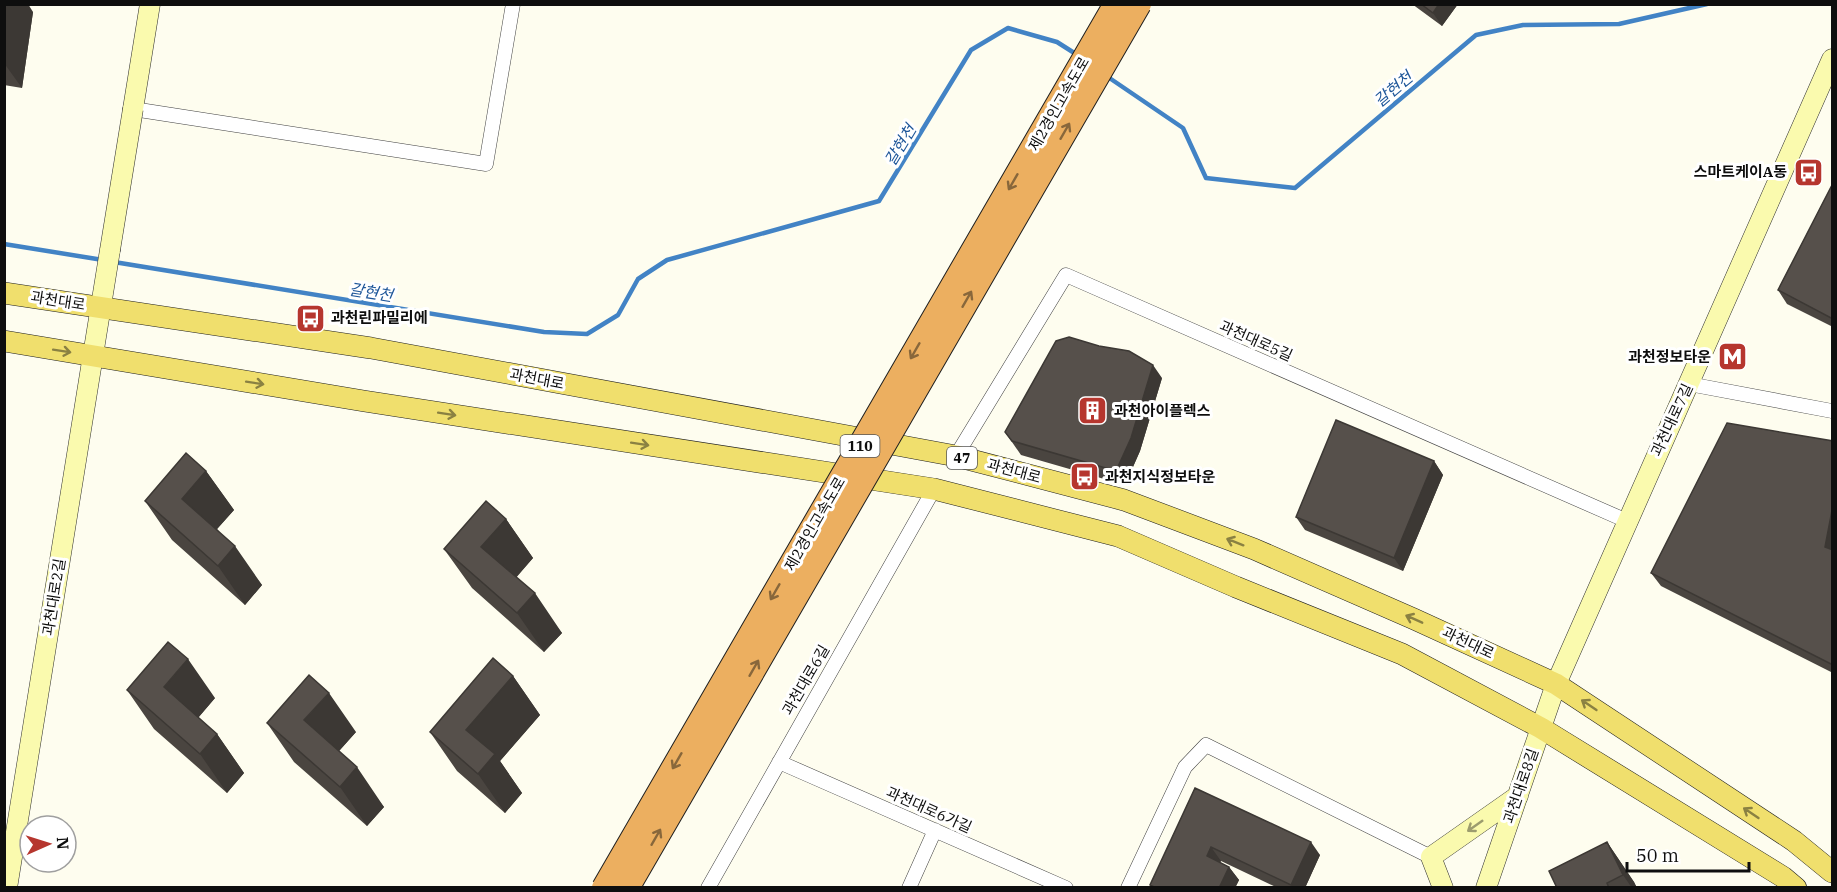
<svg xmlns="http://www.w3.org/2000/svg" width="1837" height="892" font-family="'IBM Plex Serif','Noto Sans KR',serif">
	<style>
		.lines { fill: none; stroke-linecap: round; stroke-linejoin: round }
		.stream { stroke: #4283c5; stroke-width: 4.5 }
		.street-casing { stroke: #414141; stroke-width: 15 }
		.secondary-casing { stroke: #303030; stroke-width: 21 }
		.primary-casing { stroke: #1f1f1f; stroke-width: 22 }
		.street { stroke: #fff; stroke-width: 14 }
		.secondary { stroke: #fafaae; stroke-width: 20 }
		.primary { stroke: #f0df6d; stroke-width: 21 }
		.secondary-bridge-casing { stroke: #303030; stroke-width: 21; stroke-linecap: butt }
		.highway-bridge-casing { stroke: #1f1f1f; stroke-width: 26; stroke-linecap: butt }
		.secondary-bridge { stroke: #fafaae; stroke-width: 20 }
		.highway-bridge { stroke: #ecaf60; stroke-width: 24 }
		.wall { fill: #4a4540 }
		.shaded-wall { fill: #3c3834 }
		.building { fill: #56504b; stroke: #3c3834; stroke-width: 1.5 }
		.oneway { stroke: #88673b }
		.oneway2 { stroke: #8a8142 }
		.oneway3 { stroke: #9c9c6e }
		.labels { text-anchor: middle; stroke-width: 6; stroke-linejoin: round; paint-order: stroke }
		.shield { fill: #fff; stroke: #565656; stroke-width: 1.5 }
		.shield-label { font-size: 14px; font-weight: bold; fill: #0e0e0e }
		.street-label { font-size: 15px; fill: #0e0e0e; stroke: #fff }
		.poi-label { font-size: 15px; font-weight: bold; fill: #0e0e0e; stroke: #fff; text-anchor: start }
		.water-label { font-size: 16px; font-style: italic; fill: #1e5699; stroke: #fff }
	</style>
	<rect width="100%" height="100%" fill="#fefdef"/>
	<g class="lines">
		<path class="stream" d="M1105 75 1183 128 1206 178 1295 188 1476 35 1523 25 1619 24 1707 4
			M4 244 103 260
			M114 262 544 332 587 334 618 315 638 279 667 260 879 201 971 50 1008 28 1057 42 1079 56"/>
		<defs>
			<path id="street" d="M133 109 486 164 513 4
				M1689 384 1832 411
				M956 456 1066 275 1627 521
				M779 762 1066 888
				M708 888 934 489
				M909 888 935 830
				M1128 888 1185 767 1206 745 1431 857"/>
			<path id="secondary" d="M133 109 150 4
				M7 888 110 250
				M1443 888 1431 857 1518 796
				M1486 888 1556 684 1832 59"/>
			<path id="primary" d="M4 293 371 348 956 456 1124 500 1254 549 1414 619 1556 684 1794 841 1832 872
				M4 341 364 401 934 489 1118 536 1236 587 1402 654 1541 728 1783 877 1796 888"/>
		</defs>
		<use href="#street" class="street-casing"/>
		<use href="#secondary" class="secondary-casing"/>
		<use href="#primary" class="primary-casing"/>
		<use href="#street" class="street"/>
		<use href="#secondary" class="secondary"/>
		<use href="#primary" class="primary"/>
		<defs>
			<path id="secondary-bridge" d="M110 250 133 109"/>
			<path id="highway-bridge" d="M604 888 1116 4
				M627 888 1139 4"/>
		</defs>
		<use href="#secondary-bridge" class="secondary-bridge-casing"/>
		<use href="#highway-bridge" class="highway-bridge-casing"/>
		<use href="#secondary-bridge" class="secondary-bridge"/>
		<use href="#highway-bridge" class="highway-bridge"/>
	</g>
	<path class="wall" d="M4 4 33 12 22 88 4 85Z
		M1412 4H1458L1442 26Z
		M1833 183V327L1787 304 1778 290Z
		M1162 378 1140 451 1125 485 1021 455 1005 432Z
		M1833 441V673L1661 586 1651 573Z
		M1434 461 1443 475 1403 571 1305 530 1296 517Z
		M206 471 234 510 217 529 262 585 245 605 172 540 145 501Z
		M506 519 533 558 516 577 562 633 544 652 472 588 444 549Z
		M513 676 540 715 500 761 522 793 505 813 457 771 430 732Z
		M127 690 215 698 198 718 217 734 244 773 227 793 154 729Z
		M267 723 356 732 339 751 384 807 367 826 294 762Z
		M1195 788 1320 855 1305 888H1278L1221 861 1220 862 1229 867 1239 880 1235 888H1152L1150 885Z
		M1607 842 1634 882 1637 888H1557Z"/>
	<path class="shaded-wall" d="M4 4H28L33 12 22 88 4 63Z
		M1439 4H1458L1442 26 1433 13Z
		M1153 365 1162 378 1140 451 1125 485 1116 471Z
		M1434 461 1443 475 1403 571 1394 558Z
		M206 471 234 510 209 538 182 499Z
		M1833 505V557L1825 547Z
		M506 519 533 558 509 586 481 547Z
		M235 546 262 585 245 605 218 566Z
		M535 593 562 633 544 652 517 613Z
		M188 659 215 698 191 726 164 687Z
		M513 676 540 715 500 761 522 793 505 813 478 774 466 730Z
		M329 693 356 732 331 760 304 720Z
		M217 734 244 773 227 793 200 754Z
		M357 767 384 807 367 826 340 787Z
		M1311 842 1320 855 1305 888H1293L1291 885Z
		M1607 842 1634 882 1637 888H1632L1623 875Z
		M1211 847 1221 861 1216 869 1207 856Z
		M1229 867 1239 880 1235 888H1221L1220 886Z"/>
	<path class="building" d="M1421 4H1439L1433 13Z
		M1833 183V319L1778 290Z
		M1069 337 1099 346 1129 351 1153 365 1131 438 1116 471 1012 441 1005 432 1056 341Z
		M1336 420 1434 461 1394 558 1296 517Z
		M1727 423 1833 441V505L1825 547 1833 550V665L1651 573Z
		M186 453 206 471 182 499 235 546 218 566 145 501Z
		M486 501 506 519 481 547 535 593 517 613 444 549Z
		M168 642 188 659 164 687 217 734 200 754 127 690Z
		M493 658 513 676 466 730 495 754 478 774 430 732Z
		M309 675 329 693 304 720 357 767 340 787 267 723Z
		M1195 788 1311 842 1291 885 1211 847 1207 856 1229 867 1220 886 1223 888H1156L1150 885Z
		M1607 842 1623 875 1607 883 1609 888H1557L1549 871Z"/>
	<defs><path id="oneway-shaft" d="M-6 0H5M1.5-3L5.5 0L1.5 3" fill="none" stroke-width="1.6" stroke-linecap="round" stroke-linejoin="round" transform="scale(1.5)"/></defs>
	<g class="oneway">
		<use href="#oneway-shaft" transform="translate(1065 131) rotate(-60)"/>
		<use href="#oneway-shaft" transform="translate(1013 182) rotate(120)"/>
		<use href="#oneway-shaft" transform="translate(967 299) rotate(-60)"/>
		<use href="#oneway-shaft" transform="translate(915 351) rotate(120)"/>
		<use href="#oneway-shaft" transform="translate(775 592) rotate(120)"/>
		<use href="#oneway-shaft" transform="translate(754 668) rotate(-60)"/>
		<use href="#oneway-shaft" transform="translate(677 761) rotate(120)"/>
		<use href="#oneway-shaft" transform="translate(656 837) rotate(-60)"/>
	</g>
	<g class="oneway2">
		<use href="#oneway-shaft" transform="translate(62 351) rotate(9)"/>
		<use href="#oneway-shaft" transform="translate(255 383) rotate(9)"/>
		<use href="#oneway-shaft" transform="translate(447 414) rotate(9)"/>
		<use href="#oneway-shaft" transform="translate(640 444) rotate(9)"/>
		<use href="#oneway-shaft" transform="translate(1235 542) rotate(-158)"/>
		<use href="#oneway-shaft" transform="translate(1414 619) rotate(-156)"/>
		<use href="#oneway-shaft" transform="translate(1589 705) rotate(-146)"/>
		<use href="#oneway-shaft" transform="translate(1751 813) rotate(-146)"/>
	</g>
	<use class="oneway3" href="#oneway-shaft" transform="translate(1475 826) rotate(145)"/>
	<defs>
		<symbol id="bus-square" viewBox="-11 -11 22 22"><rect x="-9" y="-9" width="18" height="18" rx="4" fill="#b6362e" stroke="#fff"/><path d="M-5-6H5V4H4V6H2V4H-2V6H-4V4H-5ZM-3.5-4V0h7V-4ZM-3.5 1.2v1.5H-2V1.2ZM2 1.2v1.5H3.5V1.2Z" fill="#fff"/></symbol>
		<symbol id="metro-square" viewBox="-11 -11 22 22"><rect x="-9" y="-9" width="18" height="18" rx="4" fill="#b6362e" stroke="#fff"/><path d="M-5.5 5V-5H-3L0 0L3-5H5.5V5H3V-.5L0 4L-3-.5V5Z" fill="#fff"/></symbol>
		<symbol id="building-square" viewBox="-11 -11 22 22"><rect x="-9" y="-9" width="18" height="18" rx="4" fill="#b6362e" stroke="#fff"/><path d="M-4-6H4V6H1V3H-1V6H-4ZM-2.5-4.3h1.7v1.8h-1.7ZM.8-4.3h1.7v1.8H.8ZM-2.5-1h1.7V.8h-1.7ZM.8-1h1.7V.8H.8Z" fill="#fff"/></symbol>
	</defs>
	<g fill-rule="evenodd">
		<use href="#bus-square" x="1792" y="156" width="33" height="33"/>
		<use href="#bus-square" x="294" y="302" width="33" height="33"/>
		<use href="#metro-square" x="1716" y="340" width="33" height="33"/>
		<use href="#building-square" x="1076" y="394" width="33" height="33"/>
		<use href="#bus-square" x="1068" y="460" width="33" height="33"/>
	</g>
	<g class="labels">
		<g class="shield">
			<rect x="840.5" y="435" width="39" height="22" rx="4.5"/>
			<rect x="947" y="447" width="30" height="22" rx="4.5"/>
		</g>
		<g class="shield-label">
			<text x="860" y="451">110</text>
			<text x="962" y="463">47</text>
		</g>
		<g class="street-label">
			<text transform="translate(1059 104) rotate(-60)" y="5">제2경인고속도로</text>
			<text transform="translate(58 301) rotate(9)" y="5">과천대로</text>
			<text transform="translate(1256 341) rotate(24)" y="5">과천대로5길</text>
			<text transform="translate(537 379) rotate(11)" y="5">과천대로</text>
			<text transform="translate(1672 420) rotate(-65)" y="5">과천대로7길</text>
			<text transform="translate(1014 471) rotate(15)" y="5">과천대로</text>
			<text transform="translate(815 524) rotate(-60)" y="5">제2경인고속도로</text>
			<text transform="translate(54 597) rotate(-81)" y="5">과천대로2길</text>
			<text transform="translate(1468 643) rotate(25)" y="5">과천대로</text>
			<text transform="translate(806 680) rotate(-60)" y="5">과천대로6길</text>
			<text transform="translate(1521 786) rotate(-71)" y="5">과천대로8길</text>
			<text transform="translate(929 810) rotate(24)" y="5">과천대로6가길</text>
		</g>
		<g class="poi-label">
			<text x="1787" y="177" text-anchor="end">스마트케이A동</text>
			<text x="331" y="323">과천린파밀리에</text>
			<text x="1711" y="362" text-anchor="end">과천정보타운</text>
			<text x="1114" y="416">과천아이플렉스</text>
			<text x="1105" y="482">과천지식정보타운</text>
		</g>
		<g class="water-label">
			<text transform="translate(1393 89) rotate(-40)" y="6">갈현천</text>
			<text transform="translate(900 145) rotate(-59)" y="6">갈현천</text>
			<text transform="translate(371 292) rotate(9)" y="6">갈현천</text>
		</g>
	</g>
	<rect width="1837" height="892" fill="none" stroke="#0e0e0e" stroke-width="12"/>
	<g transform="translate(48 844) rotate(87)"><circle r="28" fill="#ffffff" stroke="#9f9f9f" stroke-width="1.5"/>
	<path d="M0-4.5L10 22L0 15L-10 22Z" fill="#b6362e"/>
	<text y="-9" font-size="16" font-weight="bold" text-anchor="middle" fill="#0e0e0e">N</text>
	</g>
	<path d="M1627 862v9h122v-9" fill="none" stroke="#0e0e0e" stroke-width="3"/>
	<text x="1636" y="862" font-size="18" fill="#0e0e0e" stroke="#ffffff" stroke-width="4.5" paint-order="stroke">50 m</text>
</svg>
